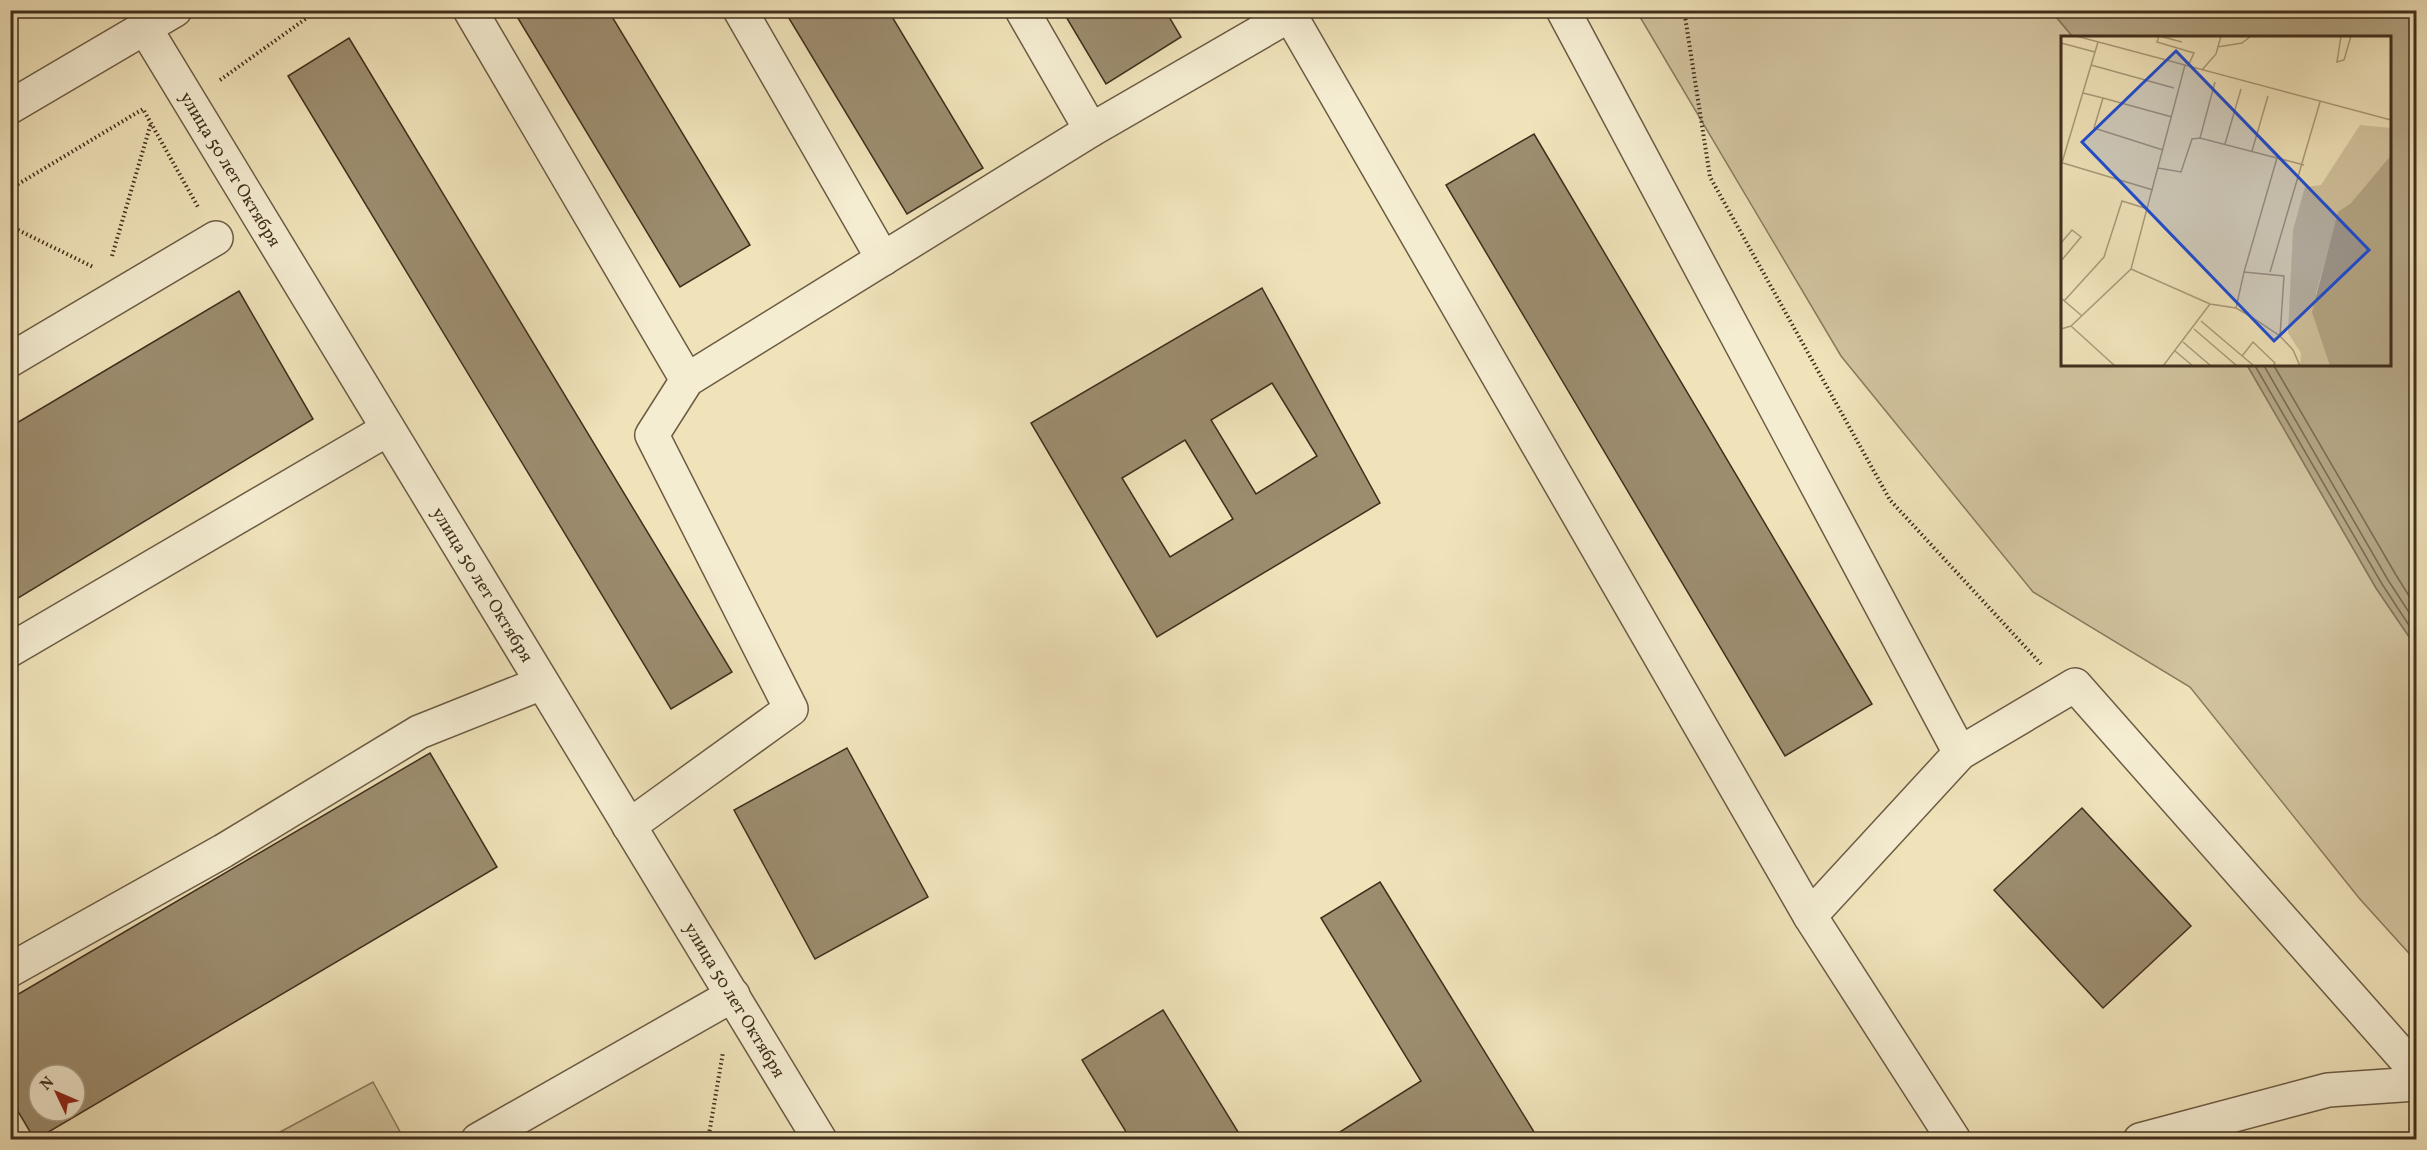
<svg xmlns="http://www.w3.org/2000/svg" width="2427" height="1150" font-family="Vollkorn,serif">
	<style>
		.green { fill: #d2c49f; stroke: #897a5e; stroke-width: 1.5 }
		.water { fill: #b4a685; stroke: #86765b; stroke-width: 1.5 }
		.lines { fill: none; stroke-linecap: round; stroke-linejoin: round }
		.shore { stroke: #7a6a51; stroke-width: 1.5 }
		.building { fill: #9c8d6f; stroke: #402f1d; stroke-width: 1.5; fill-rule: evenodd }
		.minor-casing { stroke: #6c5c44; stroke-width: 36 }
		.path { stroke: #402f1d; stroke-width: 4; stroke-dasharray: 1.5 3; stroke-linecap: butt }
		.minor { stroke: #f5edd2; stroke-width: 33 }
		.labels { text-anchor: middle; stroke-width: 6; stroke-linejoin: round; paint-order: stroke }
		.street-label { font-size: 18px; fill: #402f1d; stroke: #f5edd2 }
		.inset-road { fill: none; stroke: #aa9b7b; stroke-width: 1.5 }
		.view { fill: #1d4ed8; fill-opacity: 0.15; stroke: #1d4ed8; stroke-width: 3 }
		.inset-edge { fill: none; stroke: #402f1d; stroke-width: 3 }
	</style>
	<rect width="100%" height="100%" fill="#f0e3ba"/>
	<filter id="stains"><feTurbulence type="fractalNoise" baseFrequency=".00333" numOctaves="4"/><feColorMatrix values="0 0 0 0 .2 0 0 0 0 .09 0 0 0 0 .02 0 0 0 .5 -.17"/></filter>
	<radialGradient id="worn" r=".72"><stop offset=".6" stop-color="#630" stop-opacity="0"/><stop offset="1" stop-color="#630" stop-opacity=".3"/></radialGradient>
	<path class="green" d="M1645 10 2051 11 2073 37 2062 38V364L2247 365 2376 588 2416 647V961L2359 898 2190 687 2033 592 1841 356 1640 17Z
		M373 1082 404 1139H267Z"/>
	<path class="water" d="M2051 11H2416V647L2376 588 2247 365 2390 364V38L2073 37Z"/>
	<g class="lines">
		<path class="shore" d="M2254 364 2382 584 2416 636
			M2263 364 2388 580 2416 623
			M2273 364 2396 575 2416 607"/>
	</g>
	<path class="building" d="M513 10H608L750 245 680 287Z
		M784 10H888L983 168 907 214Z
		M1062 10H1165L1181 37 1106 84Z
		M349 38 732 672 671 709 288 76Z
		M1534 134 1872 704 1785 756 1446 185Z
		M1262 288 1380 503 1157 637 1031 423ZM1272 383 1317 456 1256 494 1211 420ZM1185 440 1233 519 1170 557 1122 478Z
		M239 291 313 419 10 603V427Z
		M847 748 928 897 815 959 734 810Z
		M430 753 497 867 35 1140 10 1098V999ZM39 1075H75V1111H39Z
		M2082 808 2191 926 2103 1008 1994 890Z
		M1380 882 1539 1140H1327L1421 1081 1321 918Z
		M1163 1010 1243 1140H1131L1082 1060Z
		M605 1133 609 1140H593Z"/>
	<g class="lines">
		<defs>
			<g id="minor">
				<path d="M470 10 687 380"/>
				<path d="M740 10 883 259"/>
				<path d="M1022 10 1091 130"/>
				<path d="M1563 10 1960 753"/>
				<path id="s1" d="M145 28 820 1140"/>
				<path d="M10 107 175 10"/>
				<path d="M10 360 216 238"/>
				<path d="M10 650 388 429"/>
				<path d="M629 826 791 709 652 435 687 380 1091 130 1290 15 1810 916"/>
				<path d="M10 970 223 851 419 732 542 683"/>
				<path d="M478 1140 733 995"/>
				<path d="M1954 1140 1810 916 1960 753 2075 685 2416 1071"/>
				<path d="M2140 1140 2328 1090 2416 1084"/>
			</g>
		</defs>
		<use href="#minor" class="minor-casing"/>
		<path class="path" d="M1684 10 1710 177 1890 500 2041 664
			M10 20 26 10
			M220 80 318 10
			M10 189 143 109 198 207
			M10 226 93 267
			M112 256 151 123
			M708 1140 723 1052"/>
		<use href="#minor" class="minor"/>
	</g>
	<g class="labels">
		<g class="street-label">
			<text dy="6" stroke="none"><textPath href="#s1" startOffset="165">улица 50 лет Октября</textPath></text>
			<text dy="6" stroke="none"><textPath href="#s1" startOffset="651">улица 50 лет Октября</textPath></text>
			<text dy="6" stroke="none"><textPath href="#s1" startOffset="1137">улица 50 лет Октября</textPath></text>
		</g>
	</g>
	<g transform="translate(2061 36)">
		<rect width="330" height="330" fill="#f0e3ba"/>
		<path d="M299 89 330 92V119L290 167 278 176 255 257 269 330H239L240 317 227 297 232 194 244 151 260 149Z" fill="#d2c49f"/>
		<path d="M330 119V330H269L251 276 277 176 290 167Z" fill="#b4a685"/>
		<path class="inset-road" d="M15 0 330 84M280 0 276 26 283 24 290 0M121 6 98 0 96 6 133 17 127 30M0 7 34 16M156 11 181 7 190 0M30 29 113 52M141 34 155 18 160 0M22 57 42 62 33 92 102 114M42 62 111 81M139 102 154 46M164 108 180 53M191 115 207 60M216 122 243 129M2 127 92 154M0 130 37 6M97 132 120 136 131 103 139 102 216 122 183 236M0 207 11 194 20 201 0 225M70 233 149 268 175 272 189 280 219 300 232 314 239 330M209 236 259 66M0 262 21 280M3 265 43 221 61 165 87 173M175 272 183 236 223 240 219 300M140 285 193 330M10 290 54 330M0 293 10 290 70 233 124 29M133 293 176 330M122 306 150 330M114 315 132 330M181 320 192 306 214 327 212 330M102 330 149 268"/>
		<path class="view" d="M115 15 308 214 213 305 21 106Z"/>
		<rect width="330" height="330" class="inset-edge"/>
	</g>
	<rect width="2427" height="1150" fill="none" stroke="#f0e3ba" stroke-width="36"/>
	<rect x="12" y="12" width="2403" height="1126" fill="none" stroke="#402f1d" stroke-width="3"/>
	<rect x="18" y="18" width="2391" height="1114" fill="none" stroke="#402f1d" stroke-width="1.5"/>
	<g transform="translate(57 1093) rotate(314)"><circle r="28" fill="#f5edd2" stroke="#ada18a" stroke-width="1.5"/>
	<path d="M0-4.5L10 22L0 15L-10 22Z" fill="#8f2418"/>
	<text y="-9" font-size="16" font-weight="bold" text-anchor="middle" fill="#402f1d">N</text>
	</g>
	<rect width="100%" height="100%" filter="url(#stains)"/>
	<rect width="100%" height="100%" fill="url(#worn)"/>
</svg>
